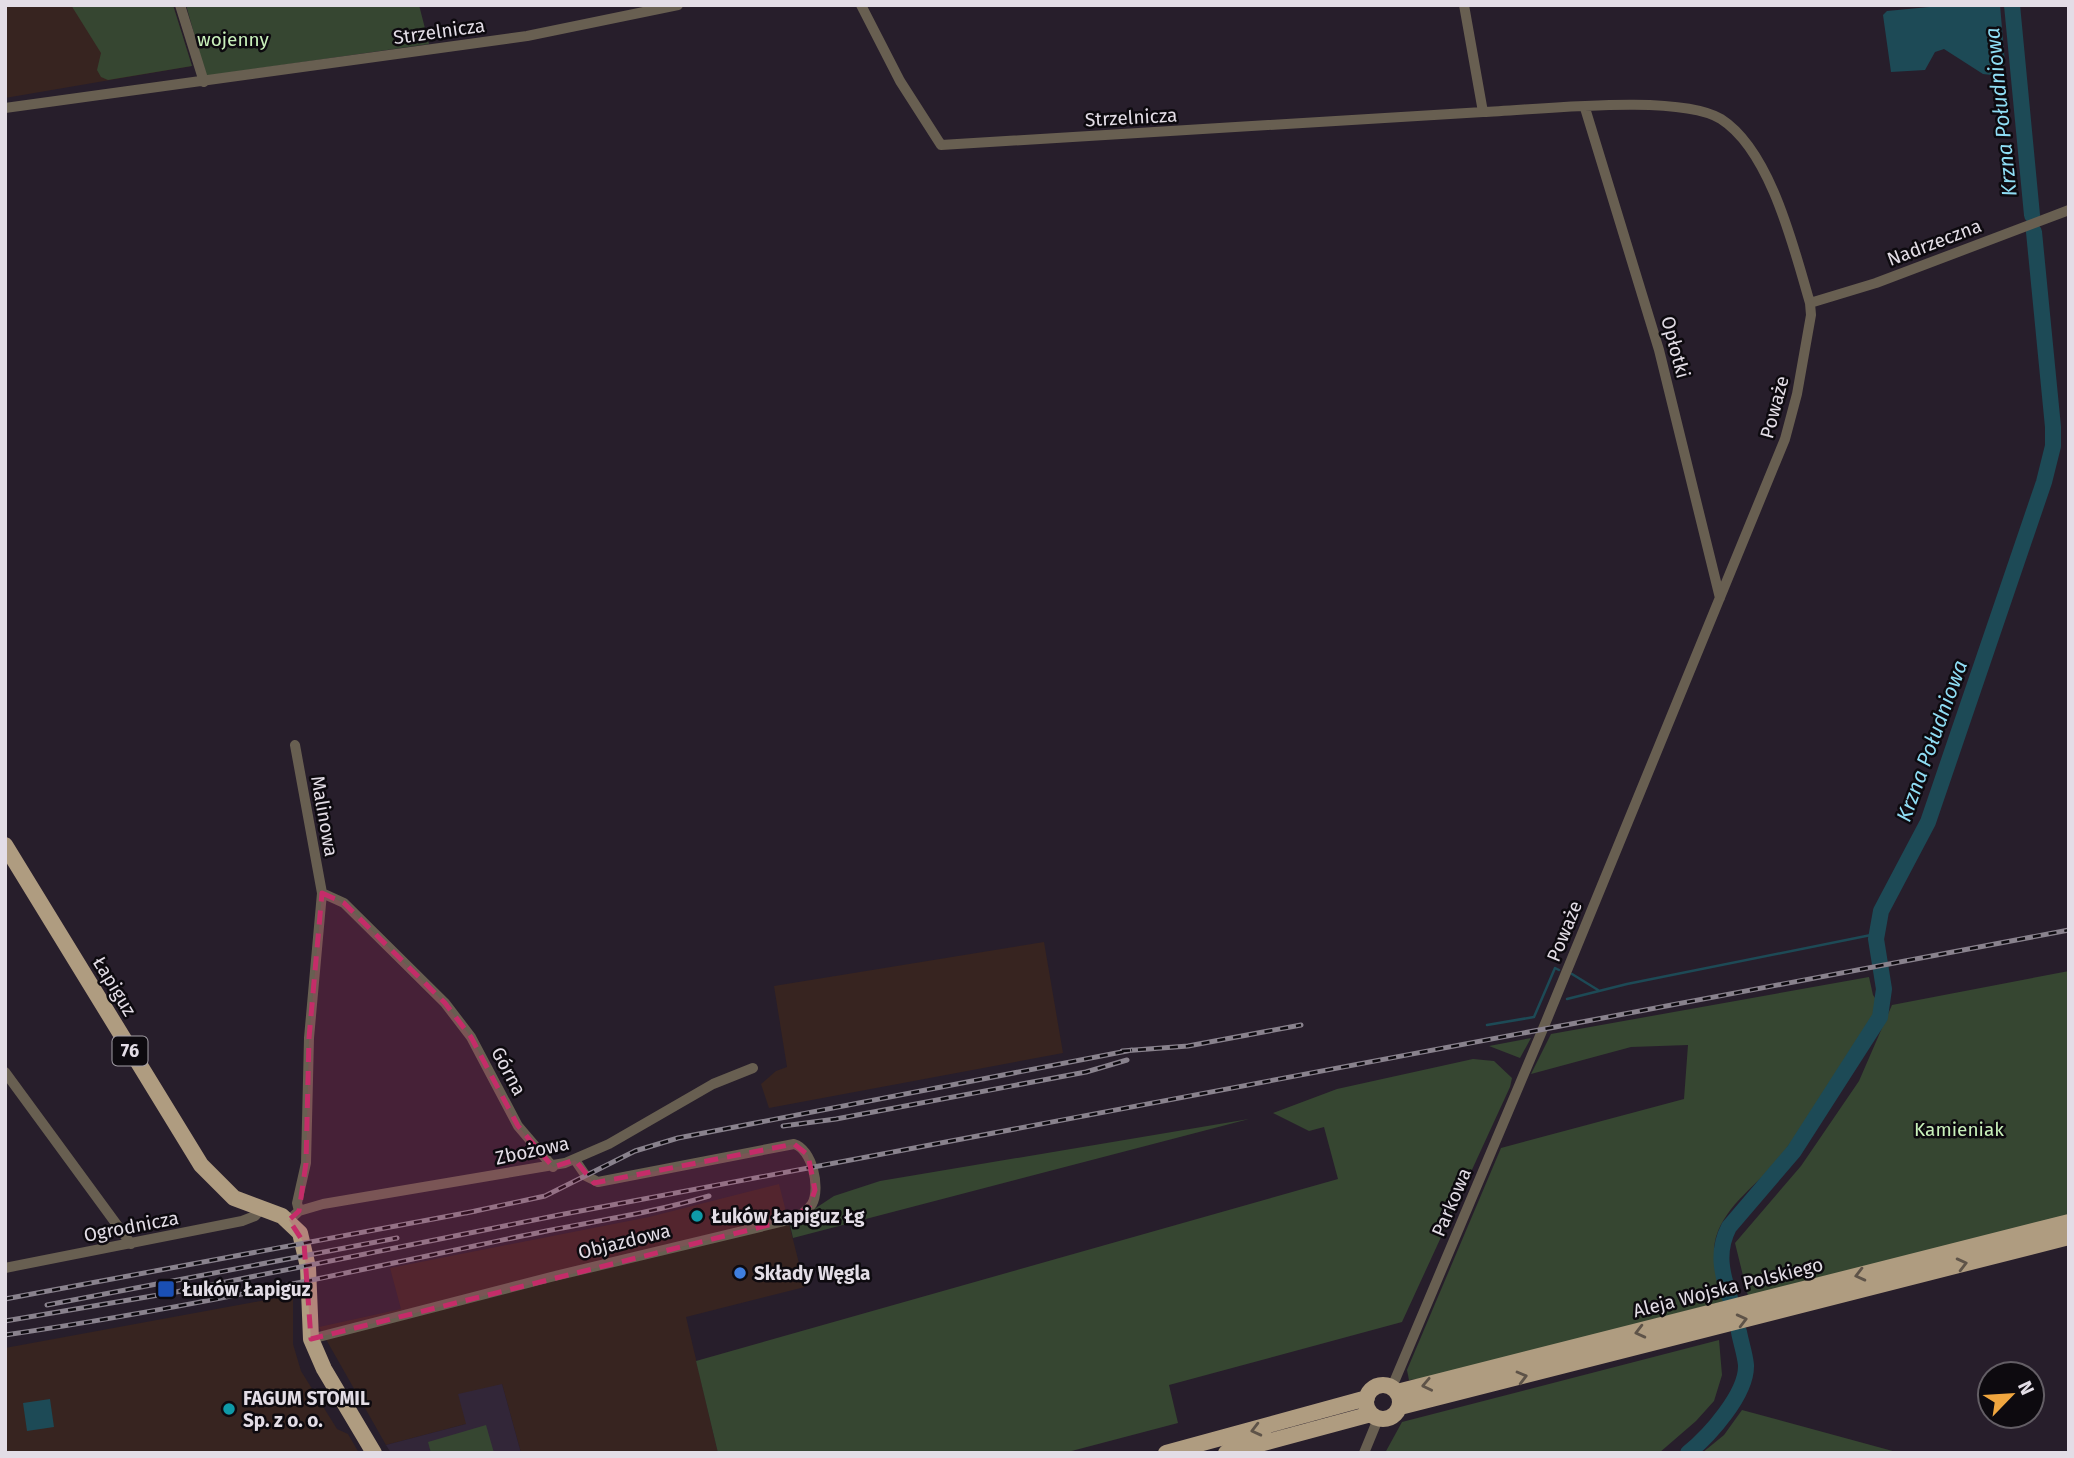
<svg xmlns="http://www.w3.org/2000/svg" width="2074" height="1458" font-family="'Fira Sans',sans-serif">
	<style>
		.industrial { fill: #372420 }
		.built { fill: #322638 }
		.green { fill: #364631 }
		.water { fill: #1d4a56 }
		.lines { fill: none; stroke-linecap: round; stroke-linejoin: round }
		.stream { stroke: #1d4a56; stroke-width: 2.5 }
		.river { stroke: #1d4a56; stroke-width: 16 }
		.minor { stroke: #685f51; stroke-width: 10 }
		.primary { stroke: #af9c80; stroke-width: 16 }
		.rail-casing { stroke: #89828d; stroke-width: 5 }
		.rail { stroke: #0d0a0f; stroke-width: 2.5; stroke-dasharray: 8; stroke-linecap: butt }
		.oneway { stroke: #5e5348 }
		.marked { fill: #c52c69; fill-opacity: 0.2; stroke: #c52c69; stroke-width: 5; stroke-dasharray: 14 9; stroke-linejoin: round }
		.culture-dot { fill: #0f9aa8; stroke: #0d0a0f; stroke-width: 2.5 }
		.shop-dot { fill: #3f7fe0; stroke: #0d0a0f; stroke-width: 2.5 }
		.transit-dot { fill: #1a4fb4; stroke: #0d0a0f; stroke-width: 2.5 }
		.labels { text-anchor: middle; stroke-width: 5; stroke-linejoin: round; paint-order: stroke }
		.shield { fill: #0d0a0f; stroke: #a39ea6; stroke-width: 2 }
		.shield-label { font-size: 18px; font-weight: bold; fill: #e3dde6 }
		.street-label { font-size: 19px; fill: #e3dde6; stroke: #0d0a0f }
		.park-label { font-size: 19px; fill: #c9f1bb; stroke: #0d0a0f }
		.poi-label { font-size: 19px; font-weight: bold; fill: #e3dde6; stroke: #0d0a0f; text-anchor: start }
		.water-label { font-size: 21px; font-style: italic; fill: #8fddf4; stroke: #0d0a0f }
	</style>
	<rect width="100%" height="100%" fill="#271e2b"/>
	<path class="industrial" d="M5 5H173L192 66 5 98Z
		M1044 942 1063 1053 769 1108 761 1084 776 1071 787 1067 774 986Z
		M779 1184 805 1287 686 1317 718 1453H521L502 1384 466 1424 386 1445 319 1327 401 1309 390 1268 649 1217Z
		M293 1295V1344L301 1371 337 1429 348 1434 359 1453H5V1348Z"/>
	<path class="built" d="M502 1384 521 1453H391L386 1445 466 1424 458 1394Z"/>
	<path class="green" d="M71 5H173L192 66 108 80 101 77 97 70 101 53Z
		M186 5H419L429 44 206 76Z
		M2069 971V1215L1748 1296 1735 1243 1801 1166 1859 1081 1892 1005Z
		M1869 977 1873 995 1879 1004C1855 1054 1813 1114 1779 1158 1759 1184 1726 1204 1716 1237 1710 1258 1720 1280 1725 1301L1427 1378 1409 1380 1407 1370 1501 1148 1684 1099 1688 1045 1631 1047 1531 1074 1551 1034Z
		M1531 1038 1520 1058 1489 1046Z
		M1473 1059 1494 1061 1512 1078 1510 1087 1402 1322 1169 1385 1178 1423 1064 1453H718L696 1361 1338 1179 1324 1127 1309 1131 1273 1113 1337 1089Z
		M1249 1119 793 1238 790 1225 834 1196 880 1181Z
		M1719 1340 1722 1375 1714 1401 1696 1421 1659 1453H1385L1402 1422Z
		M1742 1410 1900 1453H1702L1724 1435Z
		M486 1425 494 1453H431L428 1442Z"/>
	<path class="water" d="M1950 5H2000L2005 63 2000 76 1983 74 1944 49 1935 52 1925 70 1891 72 1883 15 1887 11Z
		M50 1399 54 1427 27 1431 23 1403Z"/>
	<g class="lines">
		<path class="stream" d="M1572 974 1598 990
			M1567 999 1627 984 1876 934
			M1487 1025 1534 1017 1555 968 1559 970"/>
		<path class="river" d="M2012 5 2032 215
			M1730 1298C1722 1274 1716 1252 1729 1227L1794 1151 1880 1017 1884 989 1876 939 1881 911 1928 822 2044 482 2053 446V427L2034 232
			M1688 1453C1709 1436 1747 1394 1746 1365 1745 1354 1741 1343 1739 1332"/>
		<path class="minor" d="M180 5 204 82
			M861 5 900 81 941 145 1483 112
			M5 108 527 36 678 5
			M1585 108 1659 350 1720 598
			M1810 303 1876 283 2069 210
			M295 745 322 893 309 1038 306 1163 297 1203 299 1211
			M322 893 344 903 445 1003 471 1037 518 1126 553 1167
			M5 1072 131 1244
			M289 1220 299 1211 323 1204 565 1163 609 1144 713 1084 753 1068
			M5 1268 242 1221 255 1216 260 1210
			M311 1339 551 1277 789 1220C797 1217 807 1212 812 1204 821 1188 812 1149 794 1144L598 1182 586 1176 575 1160
			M1392 1387 1545 1024 1785 439 1797 394 1811 315 1810 303C1794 249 1771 151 1721 119 1679 93 1537 110 1483 112L1464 5
			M1364 1453 1378 1419"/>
		<path class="primary" d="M5 845 201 1165 234 1198 282 1216 300 1233 308 1267 311 1339 324 1369 374 1453
			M1366 1402a17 17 0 1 1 34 0a17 17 0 1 1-34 0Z
			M1397 1392 2069 1222
			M1400 1407 2069 1237
			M1166 1453 1367 1398
			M1226 1453 1371 1414"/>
		<defs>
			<path id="rail" d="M1122 1051 1188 1046 1301 1025
				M783 1126 836 1119 1086 1072 1127 1060
				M466 1213 545 1196 635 1151 678 1138 1132 1050
				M5 1299 476 1211
				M47 1305 397 1238
				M5 1321 176 1292 559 1215 2069 930
				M5 1335C177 1310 347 1273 517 1237 581 1223 645 1215 709 1196"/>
		</defs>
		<use href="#rail" class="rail-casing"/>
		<use href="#rail" class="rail"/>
	</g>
	<defs><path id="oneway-chevron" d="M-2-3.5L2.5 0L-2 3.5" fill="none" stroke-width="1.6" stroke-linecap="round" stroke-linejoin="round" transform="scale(1.75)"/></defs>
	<g class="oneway">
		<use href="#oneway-chevron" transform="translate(1962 1264) rotate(-14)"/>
		<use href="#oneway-chevron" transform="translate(1860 1275) rotate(166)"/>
		<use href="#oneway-chevron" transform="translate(1742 1320) rotate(-14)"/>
		<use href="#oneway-chevron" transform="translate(1640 1332) rotate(166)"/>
		<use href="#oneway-chevron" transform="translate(1522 1377) rotate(-15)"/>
		<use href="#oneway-chevron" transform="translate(1427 1385) rotate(168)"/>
		<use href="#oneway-chevron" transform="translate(1256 1430) rotate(166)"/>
	</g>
	<path class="marked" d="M322 893 344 903 445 1003 471 1037 518 1126 553 1167 575 1160 594 1183 794 1144 808 1155 815 1190 809 1207 789 1220 311 1339 304 1243 289 1220 299 1211 306 1163 309 1038Z"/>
	<g class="culture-dot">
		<circle cx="697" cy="1216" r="7"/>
		<circle cx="229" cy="1409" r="7"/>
	</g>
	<circle class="shop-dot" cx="740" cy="1273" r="7"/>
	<rect class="transit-dot" x="157" y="1280" width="18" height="18" rx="3.5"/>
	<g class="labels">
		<rect class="shield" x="112.5" y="1036.5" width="35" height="29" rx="5"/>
		<g class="shield-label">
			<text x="130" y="1057">76</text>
		</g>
		<g class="street-label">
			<text transform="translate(439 31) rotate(-8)" y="7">Strzelnicza</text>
			<text transform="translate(1131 117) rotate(-3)" y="7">Strzelnicza</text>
			<text transform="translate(1934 242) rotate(-21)" y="7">Nadrzeczna</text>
			<text transform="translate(1676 347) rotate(75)" y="7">Opłotki</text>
			<text transform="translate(1774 407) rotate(-75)" y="7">Poważe</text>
			<text transform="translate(325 816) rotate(80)" y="7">Malinowa</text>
			<text transform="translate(1564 931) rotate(-68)" y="7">Poważe</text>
			<text transform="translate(115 986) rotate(59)" y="7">Łapiguz</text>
			<text transform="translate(509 1071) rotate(62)" y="7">Górna</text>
			<text transform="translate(532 1150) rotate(-12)" y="7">Zbożowa</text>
			<text transform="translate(1451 1202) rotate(-67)" y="7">Parkowa</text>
			<text transform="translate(131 1226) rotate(-11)" y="7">Ogrodnicza</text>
			<text transform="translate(624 1241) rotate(-14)" y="7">Objazdowa</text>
			<text transform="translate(1728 1287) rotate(-14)" y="7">Aleja Wojska Polskiego</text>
		</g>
		<g class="park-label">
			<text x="233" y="46">wojenny</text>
			<text x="1959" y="1136">Kamieniak</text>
		</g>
		<g class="poi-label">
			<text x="711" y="1223">Łuków Łapiguz Łg</text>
			<text x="754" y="1280">Składy Węgla</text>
			<text x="182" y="1296">Łuków Łapiguz</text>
			<text x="243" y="1405">FAGUM STOMIL<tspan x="243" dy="22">Sp. z o. o.</tspan></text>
		</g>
		<g class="water-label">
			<text transform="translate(2001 112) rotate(-96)" y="7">Krzna Południowa</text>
			<text transform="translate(1932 741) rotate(-70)" y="7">Krzna Południowa</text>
		</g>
	</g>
	<rect width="2074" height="1458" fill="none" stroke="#e3dde6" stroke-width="14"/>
	<g transform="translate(2011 1395) rotate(65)"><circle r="33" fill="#0d0a0f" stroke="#635e65" stroke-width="2"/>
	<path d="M0-5L12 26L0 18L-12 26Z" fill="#f0a63f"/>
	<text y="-10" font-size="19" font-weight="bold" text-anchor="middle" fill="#e3dde6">N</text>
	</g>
</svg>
